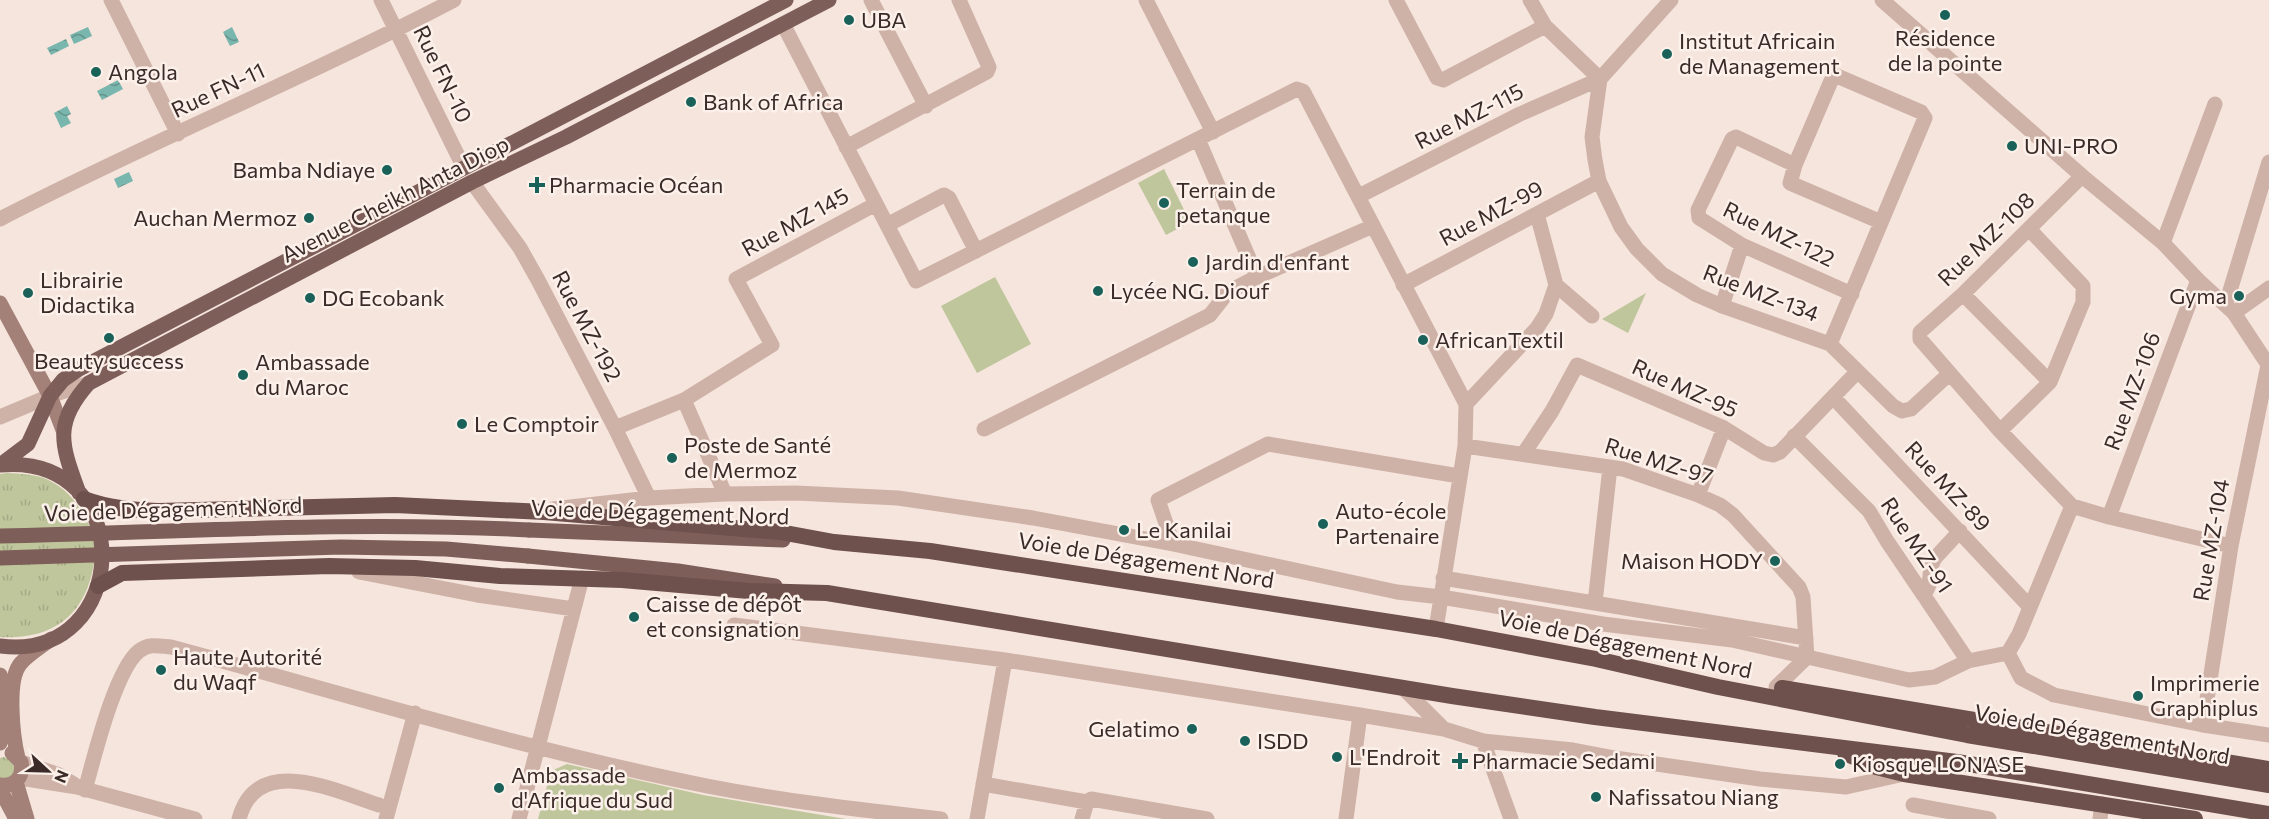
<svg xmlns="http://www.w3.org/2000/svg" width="2269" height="819" font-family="Commissioner,sans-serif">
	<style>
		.park { fill: url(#park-tufts) }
		.garden { fill: #bfc69b }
		.water { fill: url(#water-waves) }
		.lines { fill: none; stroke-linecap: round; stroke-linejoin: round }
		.minor { stroke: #cfb2a7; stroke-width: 15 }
		.tertiary { stroke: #cfb2a7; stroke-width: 15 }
		.secondary { stroke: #a38078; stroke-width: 15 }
		.primary { stroke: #7e5e58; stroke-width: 15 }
		.trunk { stroke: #6e504c; stroke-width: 16 }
		.primary-bridge { stroke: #7e5e58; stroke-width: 15 }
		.poi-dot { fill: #196159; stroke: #fcf1ea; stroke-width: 2 }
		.labels { text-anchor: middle; stroke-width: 5; stroke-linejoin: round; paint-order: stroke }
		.poi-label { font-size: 22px; fill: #3b2b28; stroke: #fcf1ea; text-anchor: start }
		.street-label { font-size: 22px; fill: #3b2b28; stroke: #fcf1ea }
	</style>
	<defs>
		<pattern id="park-tufts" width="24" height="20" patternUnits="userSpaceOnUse" patternTransform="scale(1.5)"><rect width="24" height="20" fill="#bfc69b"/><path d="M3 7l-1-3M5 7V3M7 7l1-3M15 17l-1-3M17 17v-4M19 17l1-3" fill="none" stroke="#a5aa86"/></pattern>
		<pattern id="water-waves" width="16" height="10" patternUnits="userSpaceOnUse" patternTransform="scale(1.5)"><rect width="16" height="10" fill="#79b6ad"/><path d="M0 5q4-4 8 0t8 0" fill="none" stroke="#64948d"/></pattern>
	</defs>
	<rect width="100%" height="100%" fill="#f5e5dd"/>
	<path class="park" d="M7 473C23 474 39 474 52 482 67 490 75 501 84 515 95 533 97 552 92 573 81 620 47 640 0 637V474Z
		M4 757 15 762 14 777 0 779V758Z"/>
	<path class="garden" d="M1164 169 1190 222 1166 235 1138 183Z
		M995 277 1031 344 977 373 941 306Z
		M1646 293 1628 333 1602 319Z
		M567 764 703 795 846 819H538L551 771Z"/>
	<path class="water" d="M88 27 92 36 74 44 70 35Z
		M232 27 239 42 230 46 223 32Z
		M66 39 69 46 51 55 47 48Z
		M118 80 123 89 102 100 97 91Z
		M67 106 71 114 67 116 71 123 61 128 54 113Z
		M129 172 133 181 118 188 114 179Z"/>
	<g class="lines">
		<path class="minor" d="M111 0 178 134
			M381 0 464 168
			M871 0 926 106
			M1146 0 1213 132
			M1396 0 1437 78 1443 80 1545 26
			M1671 0 1600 79 1592 137 1595 160 1599 181 1621 227 1637 249 1662 274 1697 295 1722 306 1830 344 1893 406 1902 411 1911 409 1949 374
			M783 24 916 281 1291 92 1297 89 1303 91 1466 404 1465 446 1436 629
			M1198 139 1257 277
			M846 147 987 72 989 67 959 0
			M1795 165 1736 137 1732 139 1698 210 1699 218 1742 245 1852 294
			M2082 176 1963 294 1920 332V339L2000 431 2072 506 2109 517 2231 546
			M472 182 520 248 538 280 615 428 649 498
			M1359 196 1520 114 1600 79 1545 26 1530 0
			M1537 214 1556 285 1592 316
			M0 219C149 142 305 78 454 0
			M887 225 944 195 949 198 976 251
			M2163 243 2215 104
			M1403 285 1599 181
			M1963 294 2050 382
			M2226 304 2269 162
			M1722 306 1742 245
			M2234 313 2269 288
			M1830 344 1925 118 1921 112 1837 76 1831 81 1795 165 1790 183 1881 222
			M1833 397 2029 606
			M684 400 725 494
			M1466 404 1537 328 1546 314 1556 285
			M0 417 50 396 89 383
			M615 428 684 400 772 345 736 279 876 204
			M984 429 1210 315 1228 292 1257 277 1373 226
			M2000 431 2050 382 2083 302V286L2029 229
			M1794 436 1869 511 1887 541 1968 661
			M1465 446 1623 469 1698 495 1720 505 1733 515 1799 587 1803 597 1807 657 1776 687
			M1524 453 1552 411 1577 365 1724 428 1764 453 1773 455 1780 452 1857 372
			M1698 495 1724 428
			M553 509 649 498 725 494 796 493 898 498 1033 518 1173 544 1397 592 1441 597 1603 624 1732 640 1909 680 1935 677 1968 661 2008 653 2019 634 2072 506
			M2109 517 2198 280
			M1173 544 1158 500 1268 444 1459 476
			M359 572 477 595 574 609
			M1443 578 1806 638
			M1924 596 1929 585 1931 566 1935 558 1960 531
			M1595 603 1610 467
			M734 625 1005 660 1360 715 1444 729 1483 741 1573 750 1615 758 1760 779 1846 787 1904 774
			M2008 653 2021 678 2054 695 2203 725 2269 735
			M1403 688 1444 729
			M2203 725 2231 546 2268 365
			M1483 741 1511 819
			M21 762 57 774 75 785
			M20 778 77 787 195 819
			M983 784 1087 802 1091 799 1207 819
			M85 790C94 758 115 670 139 651 149 643 159 646 171 647 349 695 526 750 707 786 784 801 862 810 941 819
			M1913 805 1989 819
			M239 819C257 752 335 791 379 805
			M386 819 415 713
			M519 819 582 578
			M977 819 1005 660
			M1082 819 1087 802
			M1346 819 1360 715
			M2100 819 2102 804"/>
		<path class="tertiary" d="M1882 0 2082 176 2163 243 2198 280 2234 313 2269 366"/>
		<path class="secondary" d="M0 303 50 396 63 430
			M0 675 3 717 0 743
			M18 758C13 738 6 679 21 663 29 654 41 647 51 639
			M16 782 27 819
			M0 785C15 787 24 777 21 762L12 753
			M0 789 16 819"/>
		<path class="primary" d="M0 465 28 444 50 396 63 380 79 369 786 0
			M0 465C139 452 133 663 0 646
			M79 493C62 446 52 424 89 383L472 182 566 137 829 0
			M529 530 783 540
			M528 556 678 571 775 586"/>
		<path class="trunk" d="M84 499C108 508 132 510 158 511L395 505 544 512 780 532 834 542 930 551 1436 629 1596 659 1718 687 1967 735 2269 785
			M98 586 122 573 329 566 415 568 500 576 622 580 749 591 827 593 1452 696 1595 717 1957 762 2269 814
			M1782 688 2269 769
			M1845 753 1876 767 1904 774 2195 819"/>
		<path class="primary-bridge" d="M0 536C176 532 353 521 529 530
			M0 558 341 547 446 549 528 556"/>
	</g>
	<g class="poi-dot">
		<circle cx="1945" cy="15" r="6"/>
		<circle cx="849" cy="20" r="6"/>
		<circle cx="1667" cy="54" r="6"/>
		<circle cx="96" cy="72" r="6"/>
		<circle cx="691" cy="102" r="6"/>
		<circle cx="2012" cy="146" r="6"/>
		<circle cx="387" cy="170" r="6"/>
		<path d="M534 176h6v6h6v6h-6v6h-6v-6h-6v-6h6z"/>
		<circle cx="1164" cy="203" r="6"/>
		<circle cx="309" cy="218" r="6"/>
		<circle cx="1193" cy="262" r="6"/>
		<circle cx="1098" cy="291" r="6"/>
		<circle cx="28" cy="293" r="6"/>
		<circle cx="2239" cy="296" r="6"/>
		<circle cx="310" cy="298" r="6"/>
		<circle cx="109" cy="338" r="6"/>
		<circle cx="1423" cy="340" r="6"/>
		<circle cx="243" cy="375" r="6"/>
		<circle cx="462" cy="424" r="6"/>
		<circle cx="672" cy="458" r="6"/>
		<circle cx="1323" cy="524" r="6"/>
		<circle cx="1124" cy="530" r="6"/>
		<circle cx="1775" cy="561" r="6"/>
		<circle cx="634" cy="617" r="6"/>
		<circle cx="161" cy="670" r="6"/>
		<circle cx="2138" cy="696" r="6"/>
		<circle cx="1192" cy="729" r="6"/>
		<circle cx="1245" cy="741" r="6"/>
		<circle cx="1337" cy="757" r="6"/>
		<path d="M1457 752h6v6h6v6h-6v6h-6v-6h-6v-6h6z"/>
		<circle cx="1840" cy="764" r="6"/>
		<circle cx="499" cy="788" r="6"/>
		<circle cx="1596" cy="797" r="6"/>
	</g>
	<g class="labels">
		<g class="poi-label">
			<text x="861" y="28">UBA</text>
			<text x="1945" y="46" text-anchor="middle">Résidence<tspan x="1945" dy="25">de la pointe</tspan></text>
			<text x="1679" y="49">Institut Africain<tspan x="1679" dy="25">de Management</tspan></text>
			<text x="108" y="80">Angola</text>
			<text x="703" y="110">Bank of Africa</text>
			<text x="2024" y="154">UNI-PRO</text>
			<text x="375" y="178" text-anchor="end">Bamba Ndiaye</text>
			<text x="549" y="193">Pharmacie Océan</text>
			<text x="1176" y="198">Terrain de<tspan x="1176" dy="25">petanque</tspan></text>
			<text x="297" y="226" text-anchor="end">Auchan Mermoz</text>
			<text x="1205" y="270">Jardin d'enfant</text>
			<text x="40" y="288">Librairie<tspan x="40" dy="25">Didactika</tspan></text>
			<text x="1110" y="299">Lycée NG. Diouf</text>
			<text x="2227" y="304" text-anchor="end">Gyma</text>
			<text x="322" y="306">DG Ecobank</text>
			<text x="1435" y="348">AfricanTextil</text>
			<text x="109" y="369" text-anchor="middle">Beauty success</text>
			<text x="255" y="370">Ambassade<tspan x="255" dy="25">du Maroc</tspan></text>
			<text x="474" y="432">Le Comptoir</text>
			<text x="684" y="453">Poste de Santé<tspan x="684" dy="25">de Mermoz</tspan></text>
			<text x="1335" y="519">Auto-école<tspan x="1335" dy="25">Partenaire</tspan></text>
			<text x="1136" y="538">Le Kanilai</text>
			<text x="1763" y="569" text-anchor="end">Maison HODY</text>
			<text x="646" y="612">Caisse de dépôt<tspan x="646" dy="25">et consignation</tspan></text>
			<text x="173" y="665">Haute Autorité<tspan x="173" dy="25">du Waqf</tspan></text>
			<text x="2150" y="691">Imprimerie<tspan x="2150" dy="25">Graphiplus</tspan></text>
			<text x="1180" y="737" text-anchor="end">Gelatimo</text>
			<text x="1257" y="749">ISDD</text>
			<text x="1349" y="765">L'Endroit</text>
			<text x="1472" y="769">Pharmacie Sedami</text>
			<text x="1852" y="772">Kiosque LONASE</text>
			<text x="511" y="783">Ambassade<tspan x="511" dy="25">d'Afrique du Sud</tspan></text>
			<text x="1608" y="805">Nafissatou Niang</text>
		</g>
		<g class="street-label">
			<text transform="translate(443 74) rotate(64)" y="8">Rue FN-10</text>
			<text transform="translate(218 90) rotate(-25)" y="8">Rue FN-11</text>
			<text transform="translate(1469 116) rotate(-27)" y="8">Rue MZ-115</text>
			<text transform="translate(395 199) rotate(-27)" y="8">Avenue Cheikh Anta Diop</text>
			<text transform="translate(1491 213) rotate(-28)" y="8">Rue MZ-99</text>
			<text transform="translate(795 222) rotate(-29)" y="8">Rue MZ 145</text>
			<text transform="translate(1779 234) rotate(26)" y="8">Rue MZ-122</text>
			<text transform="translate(1986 239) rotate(-44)" y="8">Rue MZ-108</text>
			<text transform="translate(1761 293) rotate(21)" y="8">Rue MZ-134</text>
			<text transform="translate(587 326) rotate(62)" y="8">Rue MZ-192</text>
			<text transform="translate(1685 388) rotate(24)" y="8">Rue MZ-95</text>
			<text transform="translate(2132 391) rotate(-70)" y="8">Rue MZ-106</text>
			<text transform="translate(1659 461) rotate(17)" y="8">Rue MZ-97</text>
			<text transform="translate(1948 486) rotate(47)" y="8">Rue MZ-89</text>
			<text transform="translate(173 509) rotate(-2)" y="8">Voie de Dégagement Nord</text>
			<text transform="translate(660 512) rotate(2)" y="8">Voie de Dégagement Nord</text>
			<text transform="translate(2211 540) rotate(-80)" y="8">Rue MZ-104</text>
			<text transform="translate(1917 545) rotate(56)" y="8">Rue MZ-91</text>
			<text transform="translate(1146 560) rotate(9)" y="8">Voie de Dégagement Nord</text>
			<text transform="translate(1625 644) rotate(12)" y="8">Voie de Dégagement Nord</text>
			<text transform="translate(2102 734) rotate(10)" y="8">Voie de Dégagement Nord</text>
		</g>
	</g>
	<g transform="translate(48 771) rotate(112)" stroke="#fcf1ea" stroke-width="4.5" paint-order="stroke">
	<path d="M0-4.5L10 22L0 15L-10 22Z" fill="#3b2b28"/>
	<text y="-9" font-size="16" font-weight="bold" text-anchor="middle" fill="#3b2b28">N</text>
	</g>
</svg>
